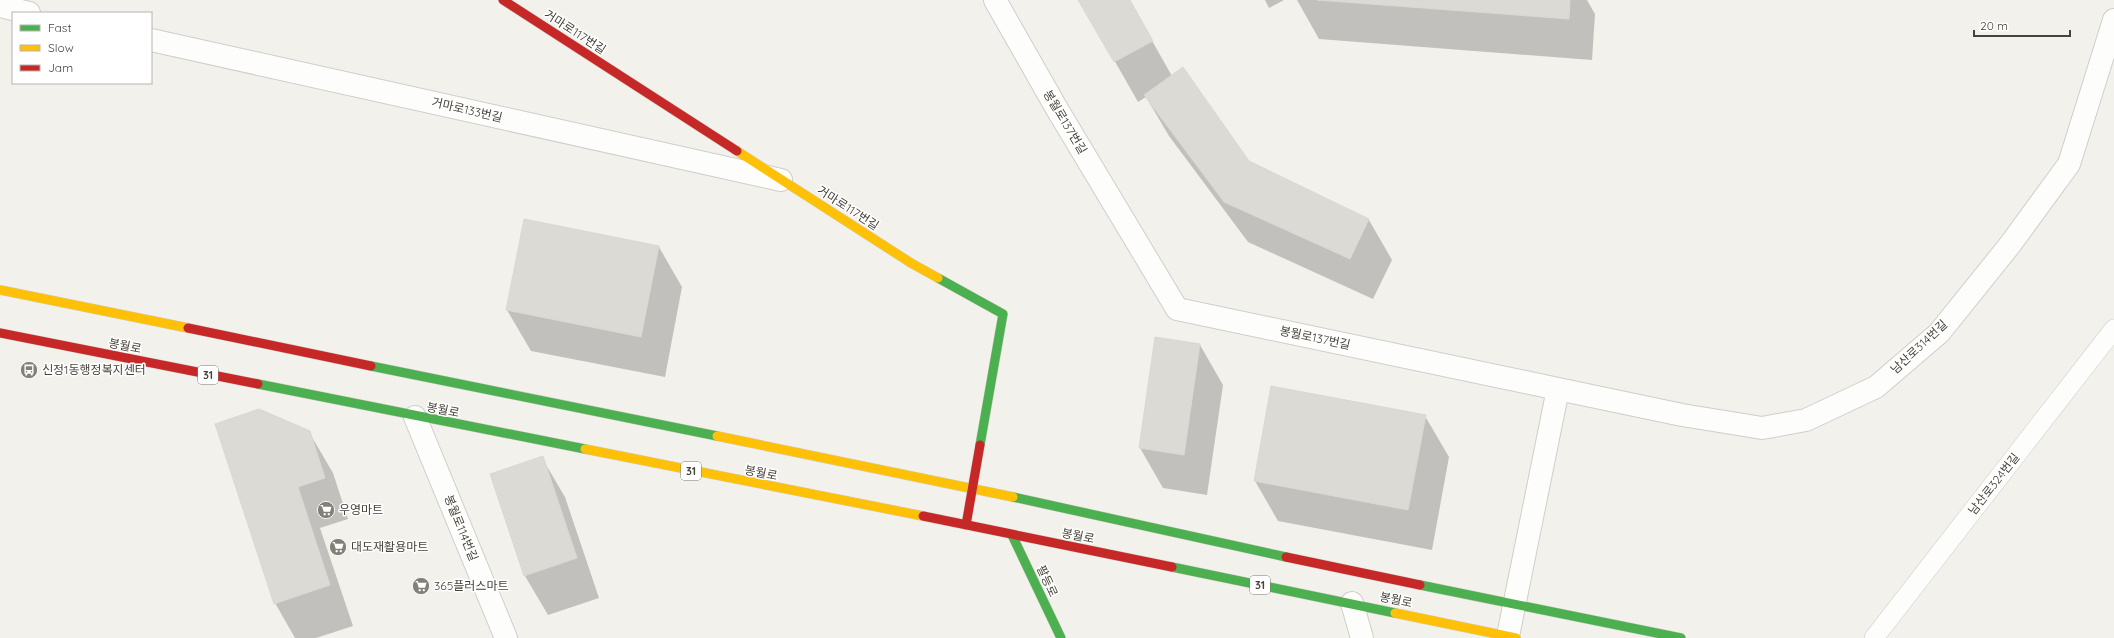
<svg xmlns="http://www.w3.org/2000/svg" width="2114" height="638" font-family="Quicksand,'Noto Sans KR',sans-serif">
	<style>
		.shadow { fill: #0003 }
		.building { fill: #dbdad5; stroke: #dad8d2 }
		.lines { fill: none; stroke-linecap: round; stroke-linejoin: round }
		.lane-casing { stroke: #d0ceca; stroke-width: 20 }
		.street-casing { stroke: #d0ceca; stroke-width: 24 }
		.fast-casing { stroke: #d0cec4; stroke-width: 10 }
		.slow-casing { stroke: #d0cec4; stroke-width: 10 }
		.jam-casing { stroke: #d0cec4; stroke-width: 10 }
		.lane { stroke: #fdfdfc; stroke-width: 19 }
		.street { stroke: #fdfdfc; stroke-width: 22 }
		.fast { stroke: #4caf50; stroke-width: 9 }
		.slow { stroke: #ffc107; stroke-width: 9 }
		.jam { stroke: #c62828; stroke-width: 9 }
		.labels { text-anchor: middle; stroke-width: 3; stroke-linejoin: round; paint-order: stroke }
		.shield { fill: #fff; stroke: #7e7b74; stroke-width: 1 }
		.shield-label { font-size: 11px; font-weight: bold; fill: #474339 }
		.street-label { font-size: 12px; fill: #474339; stroke: #fff }
		.poi-label { font-size: 12px; fill: #474339; stroke: #fff; text-anchor: start }
	</style>
	<rect width="100%" height="100%" fill="#f2f1ec"/>
	<path class="shadow" d="M1080 0H1129L1172 76 1248 162 1369 220 1392 260 1373 299 1248 242 1169 136 1146 97 1138 102Z
		M1265 0H1284L1269 8Z
		M1297 0H1587L1595 14 1592 60 1319 39Z
		M525 220 659 247 682 287 665 377 531 351 507 310Z
		M1200 345 1223 385 1207 495 1163 488 1140 448Z
		M1425 416 1449 457 1432 550 1278 521 1255 481Z
		M216 425 309 432 333 473 348 519 320 528 353 626 316 638H295L275 603Z
		M542 458 565 497 599 598 548 615 525 576 491 475Z"/>
	<path class="building" d="M1078 0H1130L1153 41 1114 62Z
		M1317 0H1570L1569 19Z
		M1183 67 1249 161 1369 219 1350 259 1224 202 1144 95Z
		M524 219 659 246 641 337 506 310Z
		M1155 337 1200 344 1184 455 1139 448Z
		M1271 386 1426 415 1408 510 1254 481Z
		M259 409 310 431 325 478 298 487 330 585 274 604 215 424Z
		M543 456 577 558 524 576 490 474Z"/>
	<g class="lines">
		<defs>
			<path id="lane" d="M1874 638 2114 329"/>
			<path id="street" d="M995 0 1057 109 1177 309 1558 389 1508 636
				M0 6 29 13
				M151 40 781 180
				M1558 389 1682 415 1762 428 1806 420 1876 387 1939 333 2009 246 2069 164 2114 20
				M415 417 506 638
				M1352 603 1362 638"/>
			<path id="fast" d="M938 278 1003 314 980 445
				M371 366 717 436
				M258 384 585 449
				M1013 497 1286 557
				M1012 535 1061 638
				M1172 567 1395 613
				M1420 585 1681 638"/>
			<path id="slow" d="M737 151 911 263 938 278
				M0 290 188 328
				M717 436 1013 497
				M585 449 923 516
				M1395 613 1516 638"/>
			<path id="jam" d="M503 0 737 151
				M188 328 371 366
				M0 333 258 384
				M923 516 1172 567
				M966 525 980 445
				M1286 557 1420 585"/>
		</defs>
		<use href="#lane" class="lane-casing"/>
		<use href="#street" class="street-casing"/>
		<use href="#fast" class="fast-casing"/>
		<use href="#slow" class="slow-casing"/>
		<use href="#jam" class="jam-casing"/>
		<use href="#lane" class="lane"/>
		<use href="#street" class="street"/>
		<use href="#fast" class="fast"/>
		<use href="#slow" class="slow"/>
		<use href="#jam" class="jam"/>
	</g>
	<defs>
		<symbol id="bus-disc" viewBox="-11 -11 22 22"><circle r="9.5" fill="#838078" stroke="#fff"/><path d="M-5-6H5V4H4V6H2V4H-2V6H-4V4H-5ZM-3.5-4V0h7V-4ZM-3.5 1.2v1.5H-2V1.2ZM2 1.2v1.5H3.5V1.2Z" fill="#fff"/></symbol>
		<symbol id="supermarket-disc" viewBox="-11 -11 22 22"><circle r="9.5" fill="#838078" stroke="#fff"/><path d="M-6-5.5h2.5l.6 2H6L4.5 2H-2.5L-4.4-4H-6ZM-1.5 3.2a1.3 1.3 0 1 0 .1 0ZM3 3.2a1.3 1.3 0 1 0 .1 0Z" fill="#fff"/></symbol>
	</defs>
	<g fill-rule="evenodd">
		<use href="#bus-disc" x="19" y="360" width="20" height="20"/>
		<use href="#supermarket-disc" x="316" y="500" width="20" height="20"/>
		<use href="#supermarket-disc" x="328" y="537" width="20" height="20"/>
		<use href="#supermarket-disc" x="411" y="576" width="20" height="20"/>
	</g>
	<g class="labels">
		<g class="shield">
			<rect x="198" y="366" width="20" height="18" rx="3"/>
			<rect x="681" y="462" width="20" height="18" rx="3"/>
			<rect x="1250" y="576" width="20" height="18" rx="3"/>
		</g>
		<g class="shield-label">
			<text x="208" y="379">31</text>
			<text x="691" y="475">31</text>
			<text x="1260" y="589">31</text>
		</g>
		<g class="street-label">
			<text transform="translate(575 32) rotate(33)" y="4">거마로117번길</text>
			<text transform="translate(467 110) rotate(13)" y="4">거마로133번길</text>
			<text transform="translate(1065 122) rotate(59)" y="4">봉월로137번길</text>
			<text transform="translate(848 208) rotate(33)" y="4">거마로117번길</text>
			<text transform="translate(1315 338) rotate(12)" y="4">봉월로137번길</text>
			<text transform="translate(125 346) rotate(11)" y="4">봉월로</text>
			<text transform="translate(1919 347) rotate(-43)" y="4">남산로314번길</text>
			<text transform="translate(443 410) rotate(11)" y="4">봉월로</text>
			<text transform="translate(761 473) rotate(11)" y="4">봉월로</text>
			<text transform="translate(1994 484) rotate(-52)" y="4">남산로324번길</text>
			<text transform="translate(461 528) rotate(68)" y="4">봉월로114번길</text>
			<text transform="translate(1078 536) rotate(11)" y="4">봉월로</text>
			<text transform="translate(1047 581) rotate(65)" y="4">팔등로</text>
			<text transform="translate(1396 600) rotate(12)" y="4">봉월로</text>
		</g>
		<g class="poi-label">
			<text x="42" y="374">신정1동행정복지센터</text>
			<text x="339" y="514">우영마트</text>
			<text x="351" y="551">대도재활용마트</text>
			<text x="434" y="590">365플러스마트</text>
		</g>
	</g>
	<rect x="12" y="12" width="140" height="72" fill="#ffffff" stroke="#b5b4b0"/>
	<rect x="20" y="25" width="20" height="6" fill="#4caf50" stroke="#b5b4b0"/>
	<text x="48" y="32" font-size="12" fill="#474339">Fast</text>
	<rect x="20" y="45" width="20" height="6" fill="#ffc107" stroke="#b5b4b0"/>
	<text x="48" y="52" font-size="12" fill="#474339">Slow</text>
	<rect x="20" y="65" width="20" height="6" fill="#c62828" stroke="#b5b4b0"/>
	<text x="48" y="72" font-size="12" fill="#474339">Jam</text>
	<path d="M1974 30v6h96v-6" fill="none" stroke="#474339" stroke-width="2"/>
	<text x="1980" y="30" font-size="12" fill="#474339" stroke="#ffffff" stroke-width="3" paint-order="stroke">20 m</text>
</svg>
